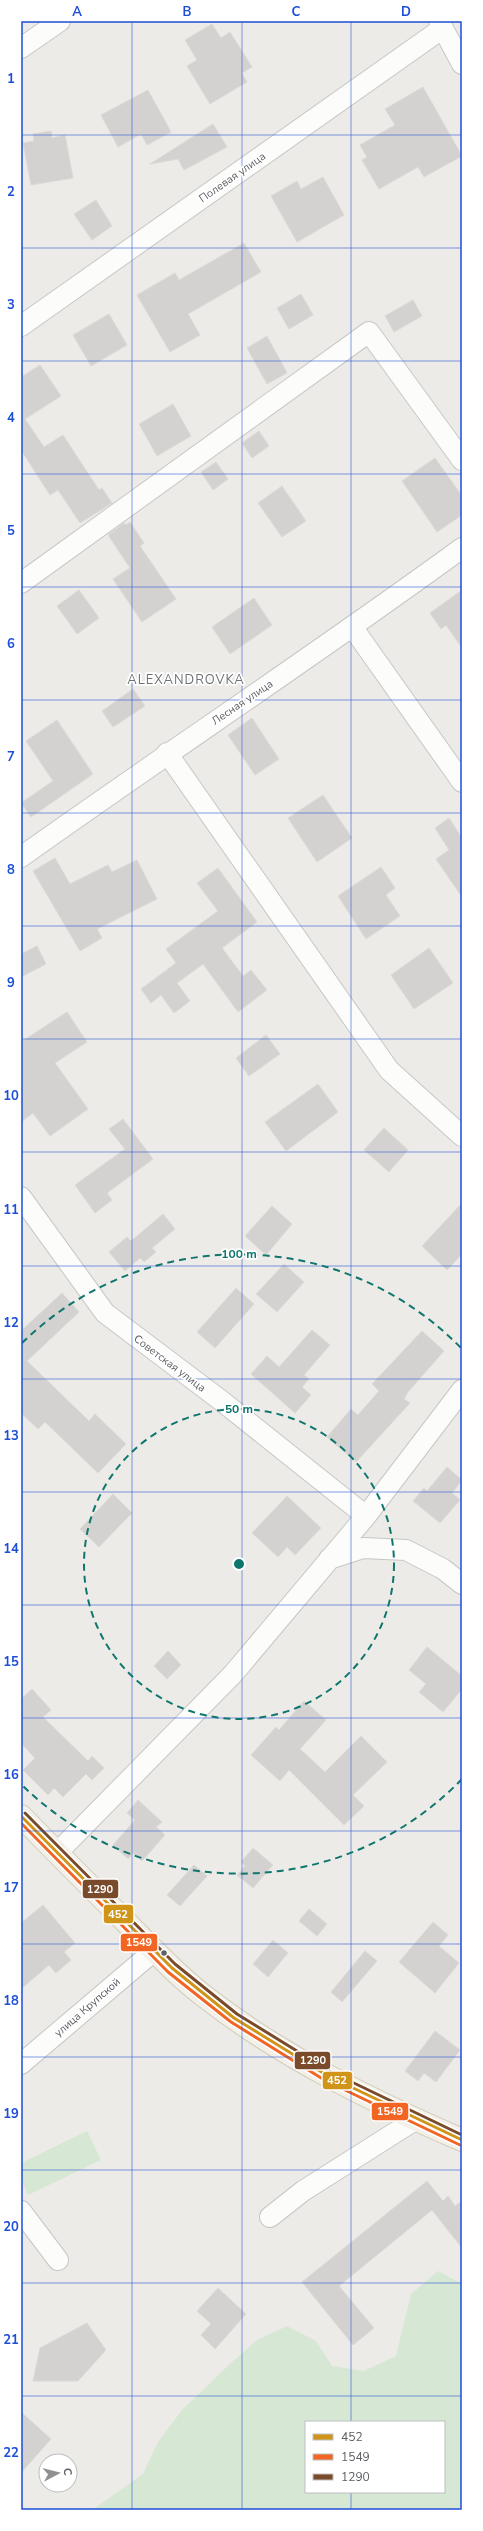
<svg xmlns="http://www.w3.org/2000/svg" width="483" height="2531" font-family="'Nunito Sans',sans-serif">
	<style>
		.green { fill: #d6e7d4; fill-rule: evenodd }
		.building { fill: #d3d2d0; stroke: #dbdad6 }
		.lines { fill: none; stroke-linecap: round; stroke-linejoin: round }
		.minor-casing { stroke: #c8c7c7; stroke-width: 22 }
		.major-casing { stroke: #d1cbb7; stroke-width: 24 }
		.minor { stroke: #fcfcfb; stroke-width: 20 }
		.major { stroke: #f2f0e9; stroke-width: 22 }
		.bus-1-casing { stroke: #fff; stroke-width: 6 }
		.bus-2-casing { stroke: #fff; stroke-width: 6 }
		.bus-3-casing { stroke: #fff; stroke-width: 6 }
		.bus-1 { stroke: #d09419; stroke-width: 3 }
		.bus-2 { stroke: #f26522; stroke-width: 3 }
		.bus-3 { stroke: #7a4b2a; stroke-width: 3 }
		.grid { fill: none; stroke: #1d4ed8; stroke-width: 1; stroke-opacity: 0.55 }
		.ring { fill: none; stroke: #0f766e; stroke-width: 2; stroke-dasharray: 7 5 }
		.bus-dot { fill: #5d6064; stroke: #fff; stroke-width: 1.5 }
		.labels { text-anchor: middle; stroke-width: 3.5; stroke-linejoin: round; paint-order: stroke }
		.street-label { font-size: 11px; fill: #5d6064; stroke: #fff }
		.quarter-label { font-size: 13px; letter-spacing: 1px; fill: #6e7276; stroke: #fff }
		.centre { fill: #0f766e; stroke: #fff; stroke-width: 2 }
		.ring-label { font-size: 12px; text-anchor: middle; font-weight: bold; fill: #0f766e; stroke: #fff; stroke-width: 3.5; stroke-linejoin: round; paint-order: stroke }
		.line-badge { stroke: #fff; stroke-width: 1.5 }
		.badge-label { font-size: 11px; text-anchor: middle; font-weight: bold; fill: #fff }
		.neatline { fill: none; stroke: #1d4ed8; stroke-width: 1.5 }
		.grid-label { font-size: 13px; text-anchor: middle; font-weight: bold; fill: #1d4ed8 }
	</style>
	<rect width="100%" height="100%" fill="#ecebe7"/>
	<path class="green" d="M87 2131 101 2160 28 2195 21 2180V2163Z
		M438 2271 462 2284V2510H92L143 2474 158 2442 182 2410 232 2362 257 2340 287 2326 316 2341 332 2366 364 2371 396 2356 411 2294ZM306 2422H444V2492H306Z"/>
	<path class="building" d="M212 24 221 38 230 32 252 67 242 73 247 82 210 104 187 66 197 60 185 40Z
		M423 87 462 156 424 177 418 167 379 189 362 160 367 157 360 145 395 125 385 109Z
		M148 90 171 132 147 145 141 134 118 147 101 115Z
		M213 124 227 147 184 170 178 159 150 164Z
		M51 131 52 138 65 135 73 178 31 185 23 143 34 141 33 134Z
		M323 177 344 215 297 242 271 196 297 181 301 189Z
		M96 200 112 226 92 240 74 214Z
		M244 243 261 272 188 314 200 335 170 352 137 295 175 273 179 280Z
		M301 294 313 315 289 329 277 308Z
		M413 300 422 316 394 332 385 316Z
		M109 314 127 345 91 366 73 335Z
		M267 336 287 373 267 384 247 348Z
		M40 365 61 396 25 419 44 447 63 435 99 490 102 488 112 503 80 523 58 490 50 495 21 450V377Z
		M173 404 191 436 157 456 139 424Z
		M259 431 269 446 252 458 242 443Z
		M435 458 462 496V515L437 532 402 481Z
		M216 462 228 479 213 490 201 472Z
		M282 486 306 521 282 537 258 503Z
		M130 522 144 543 140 546 176 599 142 622 113 579 130 568 108 535 124 523 126 525Z
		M79 590 99 618 77 634 57 606Z
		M462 590V648L446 625 441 629 430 613Z
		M254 598 272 625 230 654 212 627Z
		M133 689 145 706 113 727 102 711Z
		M252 718 279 759 255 775 228 735Z
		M57 720 93 774 31 817 21 803 53 781 26 741Z
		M323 795 352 838 317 862 288 818Z
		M449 818 462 838V897L436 859 449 850 435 828Z
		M55 858 70 884 108 865 112 872 137 860 157 899 97 929 102 938 80 951 33 871Z
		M381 867 395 888 386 895 400 916 366 939 338 896Z
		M218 868 257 922 222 948 243 976 251 970 267 990 238 1012 203 964 177 983 190 1001 174 1013 161 995 151 1003 141 989 176 963 166 949 218 911 197 883Z
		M37 946 46 964 21 977V954Z
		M429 948 453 983 414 1009 391 975Z
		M67 1012 87 1042 55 1063 88 1109 50 1136 33 1113 21 1122V1042Z
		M266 1035 280 1054 249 1076 236 1058Z
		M318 1084 338 1112 286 1151 265 1122Z
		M123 1119 153 1159 107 1193 112 1200 95 1213 75 1185 125 1149 109 1129Z
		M384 1128 408 1150 389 1172 364 1150Z
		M462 1203V1254L447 1270 422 1246Z
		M272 1206 292 1224 266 1255 245 1236Z
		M163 1214 175 1229 152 1248 156 1252 144 1262 140 1258 125 1271 109 1252 127 1237 131 1241Z
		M284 1264 304 1282 277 1312 256 1294Z
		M236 1288 254 1304 215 1348 197 1332Z
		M62 1293 79 1312 27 1361 89 1421 95 1414 126 1444 98 1473 45 1422 38 1429 21 1413V1331Z
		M312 1330 330 1345 304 1375 309 1379 302 1387 311 1395 295 1413 251 1374 267 1356 279 1367Z
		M422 1331 444 1351 408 1392 404 1399 410 1403 356 1462 327 1437 351 1409 358 1415 379 1391 372 1384Z
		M447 1467 462 1480 452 1493 460 1500 440 1523 413 1501 424 1488 427 1491Z
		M113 1494 132 1513 99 1547 80 1529Z
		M287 1496 321 1528 295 1555 287 1547 278 1557 252 1533Z
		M427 1647 462 1676V1689L443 1712 419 1692 426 1684 409 1670Z
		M168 1651 181 1665 167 1679 154 1666Z
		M32 1689 51 1710 43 1717 88 1761 92 1756 104 1768 92 1780 86 1774 63 1797 54 1788 48 1795 23 1770 35 1758 21 1743V1699Z
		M304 1701 326 1720 300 1749 325 1772 361 1736 387 1762 353 1795 364 1806 344 1825 289 1770 280 1781 251 1755 276 1727 279 1730Z
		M138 1800 162 1822 156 1827 165 1835 142 1861 133 1853 128 1859 113 1845 135 1820 127 1813Z
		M253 1848 273 1865 253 1888 237 1875 245 1866 241 1862Z
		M194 1865 207 1876 180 1906 167 1895Z
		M43 1905 75 1943 64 1952 71 1960 56 1973 49 1965 21 1989V1923Z
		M309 1909 327 1924 317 1936 299 1921Z
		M433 1922 448 1935 439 1946 459 1963 435 1993 399 1962Z
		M273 1940 288 1953 268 1977 253 1964Z
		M365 1951 377 1961 342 2002 331 1992Z
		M435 2031 460 2050 436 2082 424 2073 418 2081 405 2071Z
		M427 2181 443 2201 448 2196 455 2206 462 2201V2248L432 2210 339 2286 374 2328 353 2345 302 2282Z
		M218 2288 246 2314 215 2349 201 2335 211 2324 197 2311Z
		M87 2323 106 2350 78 2381H33L40 2348Z
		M21 2412 51 2439 21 2473Z"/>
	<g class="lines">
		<defs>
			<path id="minor" d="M439 21 462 64
				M21 48 60 21
				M21 326 443 28
				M21 583 369 332 462 460
				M353 628 462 782
				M167 753 389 1070 462 1136
				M21 857C167 753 317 654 462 548
				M21 1197 105 1313 223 1402 366 1516
				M329 1559 363 1548 406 1550 443 1569 462 1584
				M57 1853 233 1674 366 1516 462 1390
				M21 2064 154 1951
				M21 2211 58 2260
				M270 2217 303 2191 415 2120"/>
			<path id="major" d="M21 1816C54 1850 88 1884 121 1917 148 1944 174 1973 204 1996 282 2057 372 2101 462 2140"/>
		</defs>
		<use href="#minor" class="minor-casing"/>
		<use href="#major" class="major-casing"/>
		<use href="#minor" class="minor"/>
		<use href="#major" class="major"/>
		<defs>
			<path id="bus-1" d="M21 1816 172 1968 234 2018 328 2076 462 2140"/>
			<path id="bus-2" d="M21 1823 168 1972 231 2022 326 2081 460 2145"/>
			<path id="bus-3" d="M25 1813 175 1964 237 2014 331 2072 462 2135"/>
		</defs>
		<use href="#bus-1" class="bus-1-casing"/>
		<use href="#bus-2" class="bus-2-casing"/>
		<use href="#bus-3" class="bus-3-casing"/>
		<use href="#bus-1" class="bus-1"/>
		<use href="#bus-2" class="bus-2"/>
		<use href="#bus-3" class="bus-3"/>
	</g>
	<path class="grid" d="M132 21V2510M242 21V2510M351 21V2422M21 135H462M21 248H462M21 361H462M21 474H462M21 587H462M21 700H462M21 813H462M21 926H462M21 1039H462M21 1152H462M21 1266H462M21 1379H462M21 1492H462M21 1605H462M21 1718H462M21 1831H462M21 1944H462M21 2057H462M21 2170H462M21 2283H462M21 2396H462M351 2492V2510"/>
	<g class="ring">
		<circle cx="239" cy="1564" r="155"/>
		<path d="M462 1779A310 310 0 0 1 22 1785M22 1343A310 310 0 0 1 462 1349"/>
	</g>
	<circle class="bus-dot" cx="164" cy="1953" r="3.5"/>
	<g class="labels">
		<g class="street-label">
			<text transform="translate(232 177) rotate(-35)" y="4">Полевая улица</text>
			<text transform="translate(242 702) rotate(-34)" y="4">Лесная улица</text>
			<text transform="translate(170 1363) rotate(37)" y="4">Советская улица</text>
			<text transform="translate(87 2007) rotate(-41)" y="4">улица Крупской</text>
		</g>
		<g class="quarter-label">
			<text x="186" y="684">ALEXANDROVKA</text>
		</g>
	</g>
	<circle cx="239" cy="1564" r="6" class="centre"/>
	<g class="ring-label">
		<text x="239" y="1258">100 m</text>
		<text x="239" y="1413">50 m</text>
	</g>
	<g class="line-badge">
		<rect x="82" y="1879" width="37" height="20" rx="4" fill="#7a4b2a"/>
		<rect x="103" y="1904" width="31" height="20" rx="4" fill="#d09419"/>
		<rect x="120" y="1933" width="38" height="19" rx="4" fill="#f26522"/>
		<rect x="294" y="2051" width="37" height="19" rx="4" fill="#7a4b2a"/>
		<rect x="322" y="2071" width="31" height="19" rx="4" fill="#d09419"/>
		<rect x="371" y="2102" width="38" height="19" rx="4" fill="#f26522"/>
	</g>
	<g class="badge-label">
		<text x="100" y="1893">1290</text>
		<text x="118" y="1918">452</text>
		<text x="139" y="1946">1549</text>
		<text x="313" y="2064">1290</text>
		<text x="337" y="2084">452</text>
		<text x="390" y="2115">1549</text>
	</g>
	<rect width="483" height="2531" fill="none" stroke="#ffffff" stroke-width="44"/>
	<rect x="305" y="2421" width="140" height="72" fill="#ffffff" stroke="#bebfc1"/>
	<rect x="313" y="2434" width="20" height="6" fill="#d09419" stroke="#bebfc1"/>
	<text x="341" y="2441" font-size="12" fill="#5d6064">452</text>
	<rect x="313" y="2454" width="20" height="6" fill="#f26522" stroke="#bebfc1"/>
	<text x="341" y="2461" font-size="12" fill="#5d6064">1549</text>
	<rect x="313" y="2474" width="20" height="6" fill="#7a4b2a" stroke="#bebfc1"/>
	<text x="341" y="2481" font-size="12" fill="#5d6064">1290</text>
	<g transform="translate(58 2473) rotate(83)"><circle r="19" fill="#ffffff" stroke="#bebfc1"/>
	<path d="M0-3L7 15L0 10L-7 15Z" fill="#8f9192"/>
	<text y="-6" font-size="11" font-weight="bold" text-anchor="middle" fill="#5d6064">С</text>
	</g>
	<rect x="22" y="22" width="439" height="2487" class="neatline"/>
	<g class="grid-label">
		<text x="77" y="16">A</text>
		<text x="187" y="16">B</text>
		<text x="296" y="16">C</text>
		<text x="406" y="16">D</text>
		<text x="11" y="83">1</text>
		<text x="11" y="196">2</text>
		<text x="11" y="309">3</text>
		<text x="11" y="422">4</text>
		<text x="11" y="535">5</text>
		<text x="11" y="648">6</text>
		<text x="11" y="761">7</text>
		<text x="11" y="874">8</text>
		<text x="11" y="987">9</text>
		<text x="11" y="1100">10</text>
		<text x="11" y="1214">11</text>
		<text x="11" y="1327">12</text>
		<text x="11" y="1440">13</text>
		<text x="11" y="1553">14</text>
		<text x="11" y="1666">15</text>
		<text x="11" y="1779">16</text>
		<text x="11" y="1892">17</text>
		<text x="11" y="2005">18</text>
		<text x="11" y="2118">19</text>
		<text x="11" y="2231">20</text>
		<text x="11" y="2344">21</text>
		<text x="11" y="2457">22</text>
	</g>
</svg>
